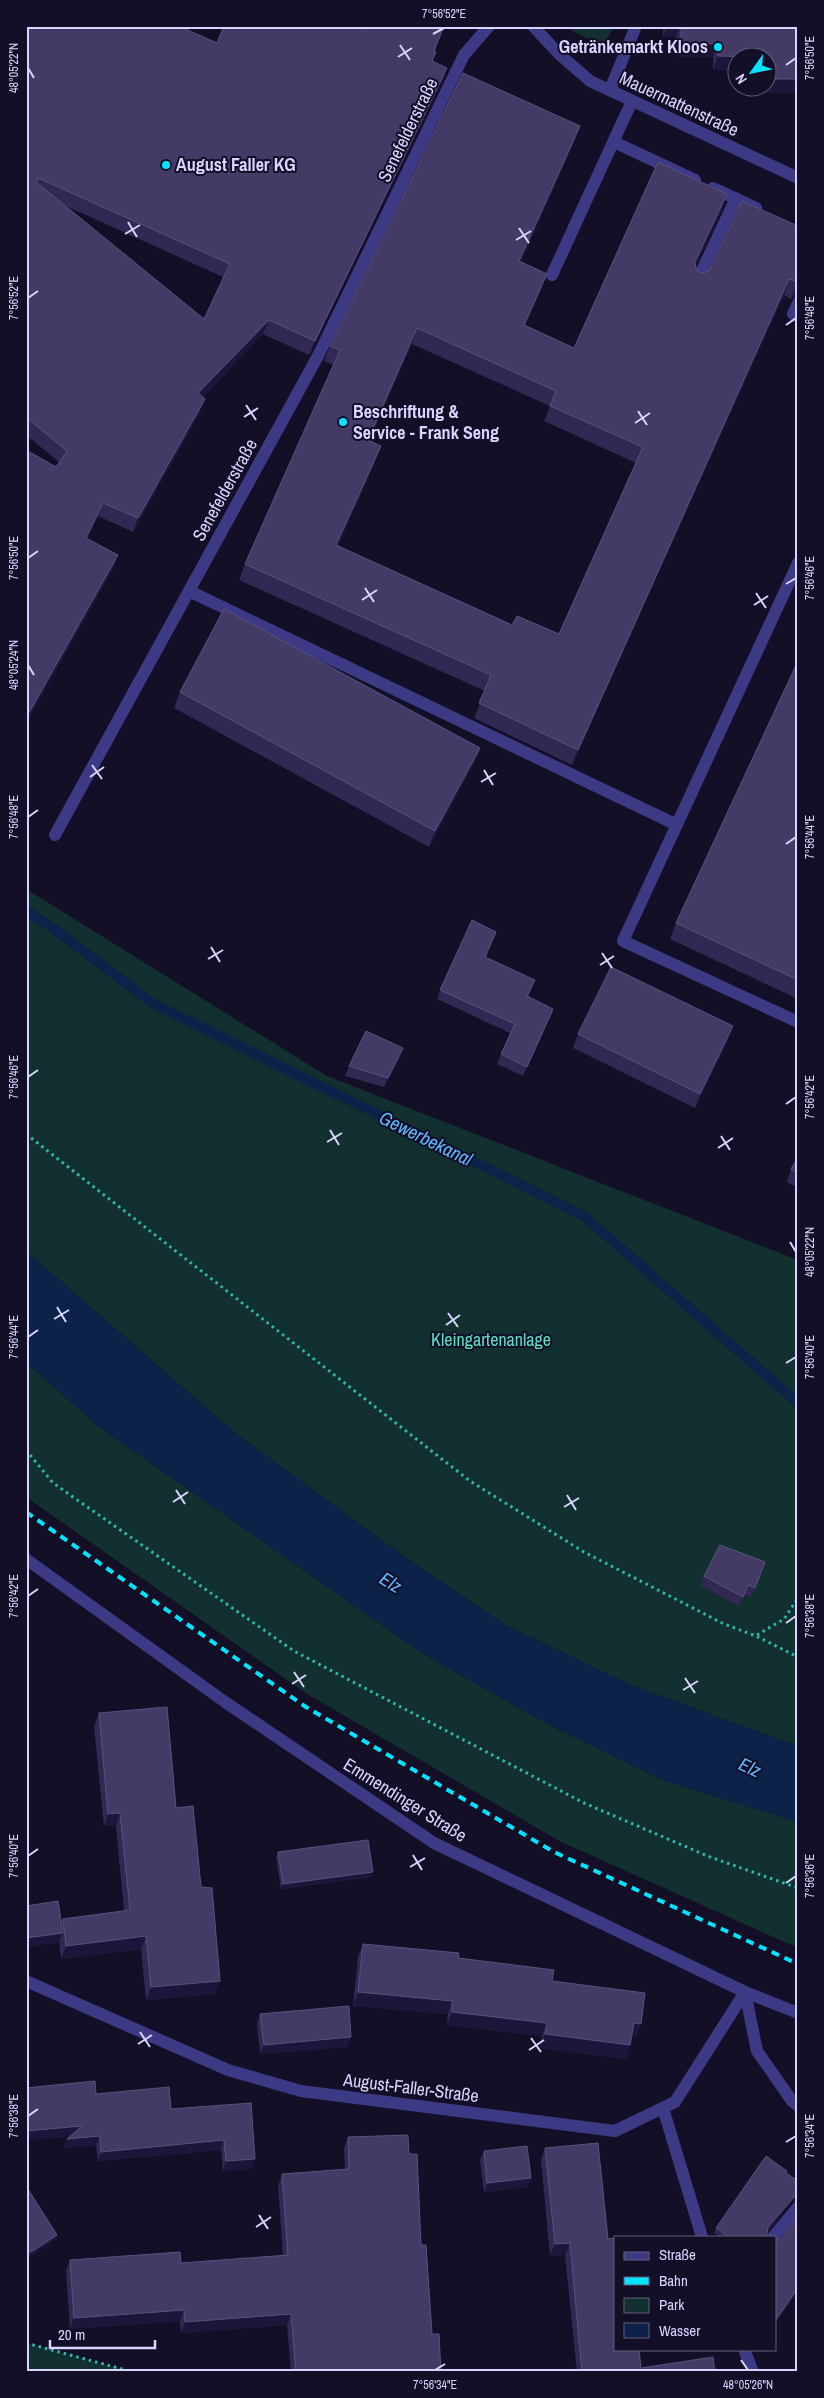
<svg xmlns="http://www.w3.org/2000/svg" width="824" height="2398" font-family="'Archivo Narrow',sans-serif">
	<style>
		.green { fill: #12302f }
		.water { fill: #0c2248 }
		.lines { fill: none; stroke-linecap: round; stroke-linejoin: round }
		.stream { stroke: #0c2248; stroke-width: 10 }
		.path { stroke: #2fb8b0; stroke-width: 3; stroke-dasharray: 2.5 4; stroke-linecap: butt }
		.lane { stroke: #3d3a85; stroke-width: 12 }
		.street { stroke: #3d3a85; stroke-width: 12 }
		.rail { stroke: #00e5ff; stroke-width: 4; stroke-dasharray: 8 6; stroke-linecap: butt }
		.wall { fill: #312854; fill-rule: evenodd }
		.shaded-wall { fill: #1d163a }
		.building { fill: #433a66; stroke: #5a527e; fill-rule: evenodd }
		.ticks { fill: none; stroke: #d9d4ff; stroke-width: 2 }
		.poi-dot { fill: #00e5ff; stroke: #130f26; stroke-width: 2 }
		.labels { text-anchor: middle; stroke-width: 4; stroke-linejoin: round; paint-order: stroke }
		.poi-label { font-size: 18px; font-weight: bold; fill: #d9d4ff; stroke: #130f26; text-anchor: start }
		.street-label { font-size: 18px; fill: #d9d4ff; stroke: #130f26 }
		.park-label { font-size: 18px; fill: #5fe0c0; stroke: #130f26 }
		.water-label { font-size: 19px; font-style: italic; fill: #62b6ff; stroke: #130f26 }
		.neatline { fill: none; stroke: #d9d4ff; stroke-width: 2 }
		.ticks-label { font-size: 12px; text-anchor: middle; fill: #d9d4ff }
	</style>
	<rect width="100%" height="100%" fill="#130f26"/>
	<path class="green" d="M567 26H614L604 46 574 32Z
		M26 889 327 1076 798 1260V1744L786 1742 631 1685 505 1625 391 1547 234 1432 26 1251Z
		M26 1362 98 1426 423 1654 553 1727 663 1780 798 1822V1948L561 1842 307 1694 26 1497Z
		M26 2343 133 2372H26Z"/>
	<path class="water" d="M26 1251 234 1432 391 1547 505 1625 631 1685 786 1742 798 1744V1822L663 1780 553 1727 423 1654 98 1426 26 1362Z"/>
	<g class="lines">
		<path class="stream" d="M26 911 53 928 152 1003 584 1216 798 1403"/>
		<path class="path" d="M26 1134 470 1481 584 1552 724 1624 756 1636 798 1657
			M26 1450 53 1483 294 1651 584 1803 710 1857 798 1888
			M757 1635 784 1619 798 1598
			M26 2343 133 2372"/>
		<path class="lane" d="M610 90 636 26
			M614 142 695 180
			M713 188 756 208
			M552 275 632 101
			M697 281 736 198
			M798 303 793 314 798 317
			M798 563 623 941 798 1022
			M189 591 677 825
			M663 2108 702 2237
			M773 2237 798 2207
			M744 2349 753 2372"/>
		<path class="street" d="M533 26 558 53 590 81 798 178
			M55 835 318 356 464 55 489 26
			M26 1559 225 1702 434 1843 745 1992 798 2013
			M26 1981 228 2070 301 2091 615 2131 675 2102 745 1992
			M745 1992 757 2051 792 2101 798 2106"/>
		<path class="rail" d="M26 1512 306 1707 554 1852 798 1964"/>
	</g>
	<path class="wall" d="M26 26 217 43 365 29 434 52 433 61 447 68 442 82 309 355 263 334 203 397 200 413 133 532 98 516 87 539 118 555 113 569 26 723 56 467 59 462 26 435ZM66 206 223 277 204 319Z
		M663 26H798V93H760V88H766V58H736L713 70V57H676V37H663Z
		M580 126 574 142 521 262 541 289 525 326 574 348 727 194 722 210 696 265V269L700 273 707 272 798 226V295L791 299 784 295 572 765 474 718 485 691 239 580 245 564 334 365 324 361 330 346ZM412 344 550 406 544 421 636 463 559 634 512 625 338 546 375 462 369 441Z
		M798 661V999L670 939 676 923Z
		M180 692 480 748 474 764 429 847 174 708Z
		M496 932 486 957 531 990 528 997 553 1009 550 1018 523 1076 497 1064 510 1033 437 999 440 990Z
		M578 1034 728 1040 695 1108 573 1048Z
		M403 1048 400 1057 384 1087 345 1076 349 1066Z
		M798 1157V1188L787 1182 791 1169Z
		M765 1562 751 1597 744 1595 739 1606 701 1586 704 1576Z
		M99 1713 176 1808 201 1887 215 1994 146 2000 141 1949 61 1959 59 1941V1942L26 1947V1906L61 1923 63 1919 124 1911 116 1826H104L94 1726Z
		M278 1852 371 1877 281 1889 276 1857Z
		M363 1944 458 1958 552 1981 636 2038 632 2037 626 2059 540 2048 542 2036 447 2025 448 2014 353 2006 358 1957Z
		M260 2014 348 2047 260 2054 257 2024Z
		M26 2088 96 2094 171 2109 255 2159 252 2169 223 2171 221 2150 98 2161 96 2145 64 2148 67 2139 70 2136 26 2140Z
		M348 2137 409 2154 432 2334 441 2372H291L287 2325 181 2333 180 2321 70 2329 66 2271 70 2260 181 2263 283 2256 278 2186 282 2174 345 2170 344 2148Z
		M545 2148 608 2239 641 2368 715 2372H577L565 2255 550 2256 541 2160Z
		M484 2151 531 2178 527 2187 484 2192 480 2160Z
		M787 2171V2173L798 2181V2199L792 2201 768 2231 767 2234 769 2237H720L714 2233 716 2228Z
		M26 2186 57 2235 55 2240 29 2257 26 2253Z"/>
	<path class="shaded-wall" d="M667 26H680L676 37H663Z
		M681 43 718 44 713 57H676Z
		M718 56 764 57V58H736V70H713Z
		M447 68 442 82 309 355 315 341Z
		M766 79H798V93H760L761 88H766Z
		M580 126 574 142 514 277 519 261Z
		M727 194 722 210 690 278 695 262Z
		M547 274 541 289 518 341 524 325Z
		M789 279 784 295 572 765 578 750Z
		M798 282V292L797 295 791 299Z
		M269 320 263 334 193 407 198 393Z
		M417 328 412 344 362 456 368 440Z
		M205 399 200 413 133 532 138 518Z
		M381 446 375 462 331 561 336 545Z
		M103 503 98 516 81 552 86 538Z
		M118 555 113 569 26 723V718Z
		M480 748 474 764 429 847 435 831Z
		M553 1009 550 1018 523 1076 527 1067Z
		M733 1026 728 1040 695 1108 700 1094Z
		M403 1048 400 1057 384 1087 388 1078Z
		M120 1813 116 1826H104L108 1814Z
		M373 1872 371 1877 281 1889 283 1884Z
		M63 1933 59 1942 26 1947V1938Z
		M146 1936 141 1949 61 1959 66 1946Z
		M220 1981 215 1994 146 2000 151 1987Z
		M358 1992 452 2001 448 2014 353 2006Z
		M452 2012 547 2023 542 2036 447 2025Z
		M634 2023 641 2024 636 2038 629 2036Z
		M545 2034 630 2045 626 2059 540 2048Z
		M351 2037 348 2047 260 2054 264 2045Z
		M82 2126 79 2135 26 2140V2131Z
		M100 2136 96 2145 64 2148 67 2139Z
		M224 2140 221 2150 98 2161 101 2152Z
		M255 2159 252 2169 223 2171 226 2161Z
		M531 2178 527 2187 484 2192 487 2183Z
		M798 2195V2199L792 2201 766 2232 768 2227 794 2197Z
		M57 2235 55 2240 29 2257 31 2252Z
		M570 2243 565 2255 550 2256 555 2244Z
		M798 2288V2290L775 2323 776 2320Z
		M184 2310 180 2321 70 2329 74 2318Z
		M291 2314 287 2325 181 2333 185 2322Z"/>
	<path class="building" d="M26 26H179L217 43 224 26H357L365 29 366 26H444L434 51 436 52 432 61 447 68 315 341 269 320 198 393 205 399 138 518 103 503 86 538 118 555 26 718V450L56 467 67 451 26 417ZM38 178 230 264 204 319 36 182Z
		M681 26H798V79H766V58H764V57L718 56V44L681 43Z
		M463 73 580 126 519 261 547 274 524 325 574 348 658 162 727 194 695 262 696 269 700 273 707 272 710 269 742 201 798 226V282L789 279 578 750 479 703 491 675 245 564 340 350 330 346ZM417 328 556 391 550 406 643 447 559 634 517 616 512 625 336 545 381 446 368 440Z
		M224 609 480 748 435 831 180 692Z
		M798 661V980L676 923Z
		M472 920 496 932 485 957 535 980 527 996 553 1009 527 1067 501 1054 515 1024 440 990Z
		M611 967 733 1026 700 1094 578 1034Z
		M366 1031 403 1048 388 1078 349 1066Z
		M798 1157V1173L791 1169Z
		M720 1545 765 1562 755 1588 748 1585 743 1597 704 1576Z
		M167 1707 176 1808 193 1806 201 1887 212 1888 220 1981 151 1987 146 1936 66 1946 63 1919 130 1910 120 1813 108 1814 99 1713Z
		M368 1840 373 1872 283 1884 278 1852Z
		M58 1901 63 1933 26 1938V1906Z
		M363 1944 459 1953 458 1958 554 1970 552 1981 645 1993 641 2024 634 2023 630 2045 545 2034 547 2023 452 2012V2001L358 1992Z
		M349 2006 351 2037 264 2045 260 2014Z
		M95 2081 96 2094 169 2087 171 2109 251 2103 255 2159 226 2161 224 2140 101 2152 100 2136 67 2139 82 2126 26 2131V2088Z
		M408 2135 409 2154H417L421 2245H426L432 2334H439L441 2372H296L291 2314 185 2322 184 2310 74 2318 70 2260 180 2252 181 2263 288 2255 282 2174 349 2169 348 2137Z
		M598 2143 608 2239 615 2238V2349H639L641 2368 713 2357 715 2372H582L570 2243 555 2244 545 2148Z
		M527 2146 531 2178 487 2183 484 2151Z
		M766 2156 787 2171 786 2173 798 2181V2195L794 2197 768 2227 767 2234 769 2237H729L716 2228Z
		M26 2186 57 2235 31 2252 26 2246Z
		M798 2217V2288L776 2320 775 2319V2239L777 2240 781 2238Z"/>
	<path class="ticks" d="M433 34 444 28M400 45 410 60M398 57 412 48M786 65 796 58M28 68 34 78M128 222 137 237M519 228 529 243M125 234 140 225M516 240 531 231M28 298 38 291M786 325 796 318M246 405 256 420M638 411 647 425M244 417 258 408M635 423 650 413M28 558 38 551M786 584 796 578M365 588 374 602M756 593 766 608M362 600 377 590M754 605 768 596M28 665 34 675M92 765 102 779M484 770 493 785M90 777 104 767M481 782 496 773M28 817 38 810M786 844 796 837M211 947 220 962M602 953 612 968M208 959 223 950M600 965 614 956M28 1077 38 1070M786 1104 796 1097M330 1130 339 1145M721 1136 730 1150M327 1142 342 1133M718 1148 733 1138M790 1242 796 1252M57 1307 66 1322M448 1313 458 1327M54 1319 69 1310M446 1325 460 1315M28 1337 38 1330M786 1363 796 1357M176 1490 185 1504M567 1495 576 1510M173 1502 188 1492M564 1507 579 1498M28 1596 38 1589M786 1623 796 1616M294 1672 304 1687M685 1678 695 1693M292 1684 306 1675M683 1690 698 1681M413 1855 422 1870M28 1856 38 1849M410 1867 425 1858M786 1883 796 1876M140 2032 150 2047M531 2038 541 2052M138 2044 152 2035M529 2050 544 2040M28 2116 38 2109M786 2142 796 2136M259 2215 268 2229M256 2227 271 2217M741 2360 748 2370M435 2370 445 2364"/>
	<g class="poi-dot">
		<circle cx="718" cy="47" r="5"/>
		<circle cx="166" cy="165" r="5"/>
		<circle cx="343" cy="422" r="5"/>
	</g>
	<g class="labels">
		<g class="poi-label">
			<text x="708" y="53" text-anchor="end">Getränkemarkt Kloos</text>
			<text x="176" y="171">August Faller KG</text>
			<text x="353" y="418">Beschriftung &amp;<tspan x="353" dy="21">Service - Frank Seng</tspan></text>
		</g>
		<g class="street-label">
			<text transform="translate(679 104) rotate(25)" y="6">Mauermattenstraße</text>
			<text transform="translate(408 130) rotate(-64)" y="6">Senefelderstraße</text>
			<text transform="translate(225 490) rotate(-61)" y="6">Senefelderstraße</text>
			<text transform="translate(405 1800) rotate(32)" y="6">Emmendinger Straße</text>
			<text transform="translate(411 2088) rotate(7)" y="6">August-Faller-Straße</text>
		</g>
		<g class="park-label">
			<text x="491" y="1346">Kleingartenanlage</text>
		</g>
		<g class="water-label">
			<text transform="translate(426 1138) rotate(26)" y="7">Gewerbekanal</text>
			<text transform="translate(391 1582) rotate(32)" y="7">Elz</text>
			<text transform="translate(750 1767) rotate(25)" y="7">Elz</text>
		</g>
	</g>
	<rect width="824" height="2398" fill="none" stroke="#130f26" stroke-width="55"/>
	<rect x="614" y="2236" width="162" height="115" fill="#130f26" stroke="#625e7d"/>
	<rect x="624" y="2252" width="25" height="8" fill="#3d3a85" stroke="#625e7d"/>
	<text x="659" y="2260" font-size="15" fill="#d9d4ff">Straße</text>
	<rect x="624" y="2277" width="25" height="8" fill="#00e5ff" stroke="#625e7d"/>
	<text x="659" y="2286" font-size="15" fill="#d9d4ff">Bahn</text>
	<rect x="624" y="2298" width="25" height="15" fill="#12302f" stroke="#625e7d"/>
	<text x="659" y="2310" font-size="15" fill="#d9d4ff">Park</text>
	<rect x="624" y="2323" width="25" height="15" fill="#0c2248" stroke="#625e7d"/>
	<text x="659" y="2336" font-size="15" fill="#d9d4ff">Wasser</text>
	<g transform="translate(752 72) rotate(237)"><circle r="24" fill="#130f26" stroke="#625e7d"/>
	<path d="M0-4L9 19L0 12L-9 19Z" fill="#00e5ff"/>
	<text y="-8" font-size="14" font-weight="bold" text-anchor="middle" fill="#d9d4ff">N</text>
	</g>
	<path d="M50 2340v8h105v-8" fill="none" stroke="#d9d4ff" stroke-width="2.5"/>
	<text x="58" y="2340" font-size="15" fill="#d9d4ff" stroke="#130f26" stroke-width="4" paint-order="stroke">20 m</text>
	<rect x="28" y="28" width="768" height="2342" class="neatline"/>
	<g class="ticks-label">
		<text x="444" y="18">7°56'52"E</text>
		<text transform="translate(810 58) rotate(-90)" y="4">7°56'50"E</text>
		<text transform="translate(14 68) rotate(-90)" y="4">48°05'22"N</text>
		<text transform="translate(14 298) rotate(-90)" y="4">7°56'52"E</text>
		<text transform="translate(810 318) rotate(-90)" y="4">7°56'48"E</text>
		<text transform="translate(14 558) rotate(-90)" y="4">7°56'50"E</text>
		<text transform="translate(810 578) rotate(-90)" y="4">7°56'46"E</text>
		<text transform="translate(14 665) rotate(-90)" y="4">48°05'24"N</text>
		<text transform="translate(14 817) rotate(-90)" y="4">7°56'48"E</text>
		<text transform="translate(810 837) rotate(-90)" y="4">7°56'44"E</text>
		<text transform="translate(14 1077) rotate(-90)" y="4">7°56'46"E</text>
		<text transform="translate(810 1097) rotate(-90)" y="4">7°56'42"E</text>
		<text transform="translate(810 1252) rotate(-90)" y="4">48°05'22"N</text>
		<text transform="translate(14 1337) rotate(-90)" y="4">7°56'44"E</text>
		<text transform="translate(810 1357) rotate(-90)" y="4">7°56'40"E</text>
		<text transform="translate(14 1596) rotate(-90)" y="4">7°56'42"E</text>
		<text transform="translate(810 1616) rotate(-90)" y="4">7°56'38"E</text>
		<text transform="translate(14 1856) rotate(-90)" y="4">7°56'40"E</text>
		<text transform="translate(810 1876) rotate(-90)" y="4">7°56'36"E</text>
		<text transform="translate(14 2116) rotate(-90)" y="4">7°56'38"E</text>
		<text transform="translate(810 2136) rotate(-90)" y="4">7°56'34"E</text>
		<text x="435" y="2389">7°56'34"E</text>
		<text x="748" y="2389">48°05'26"N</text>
	</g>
</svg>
